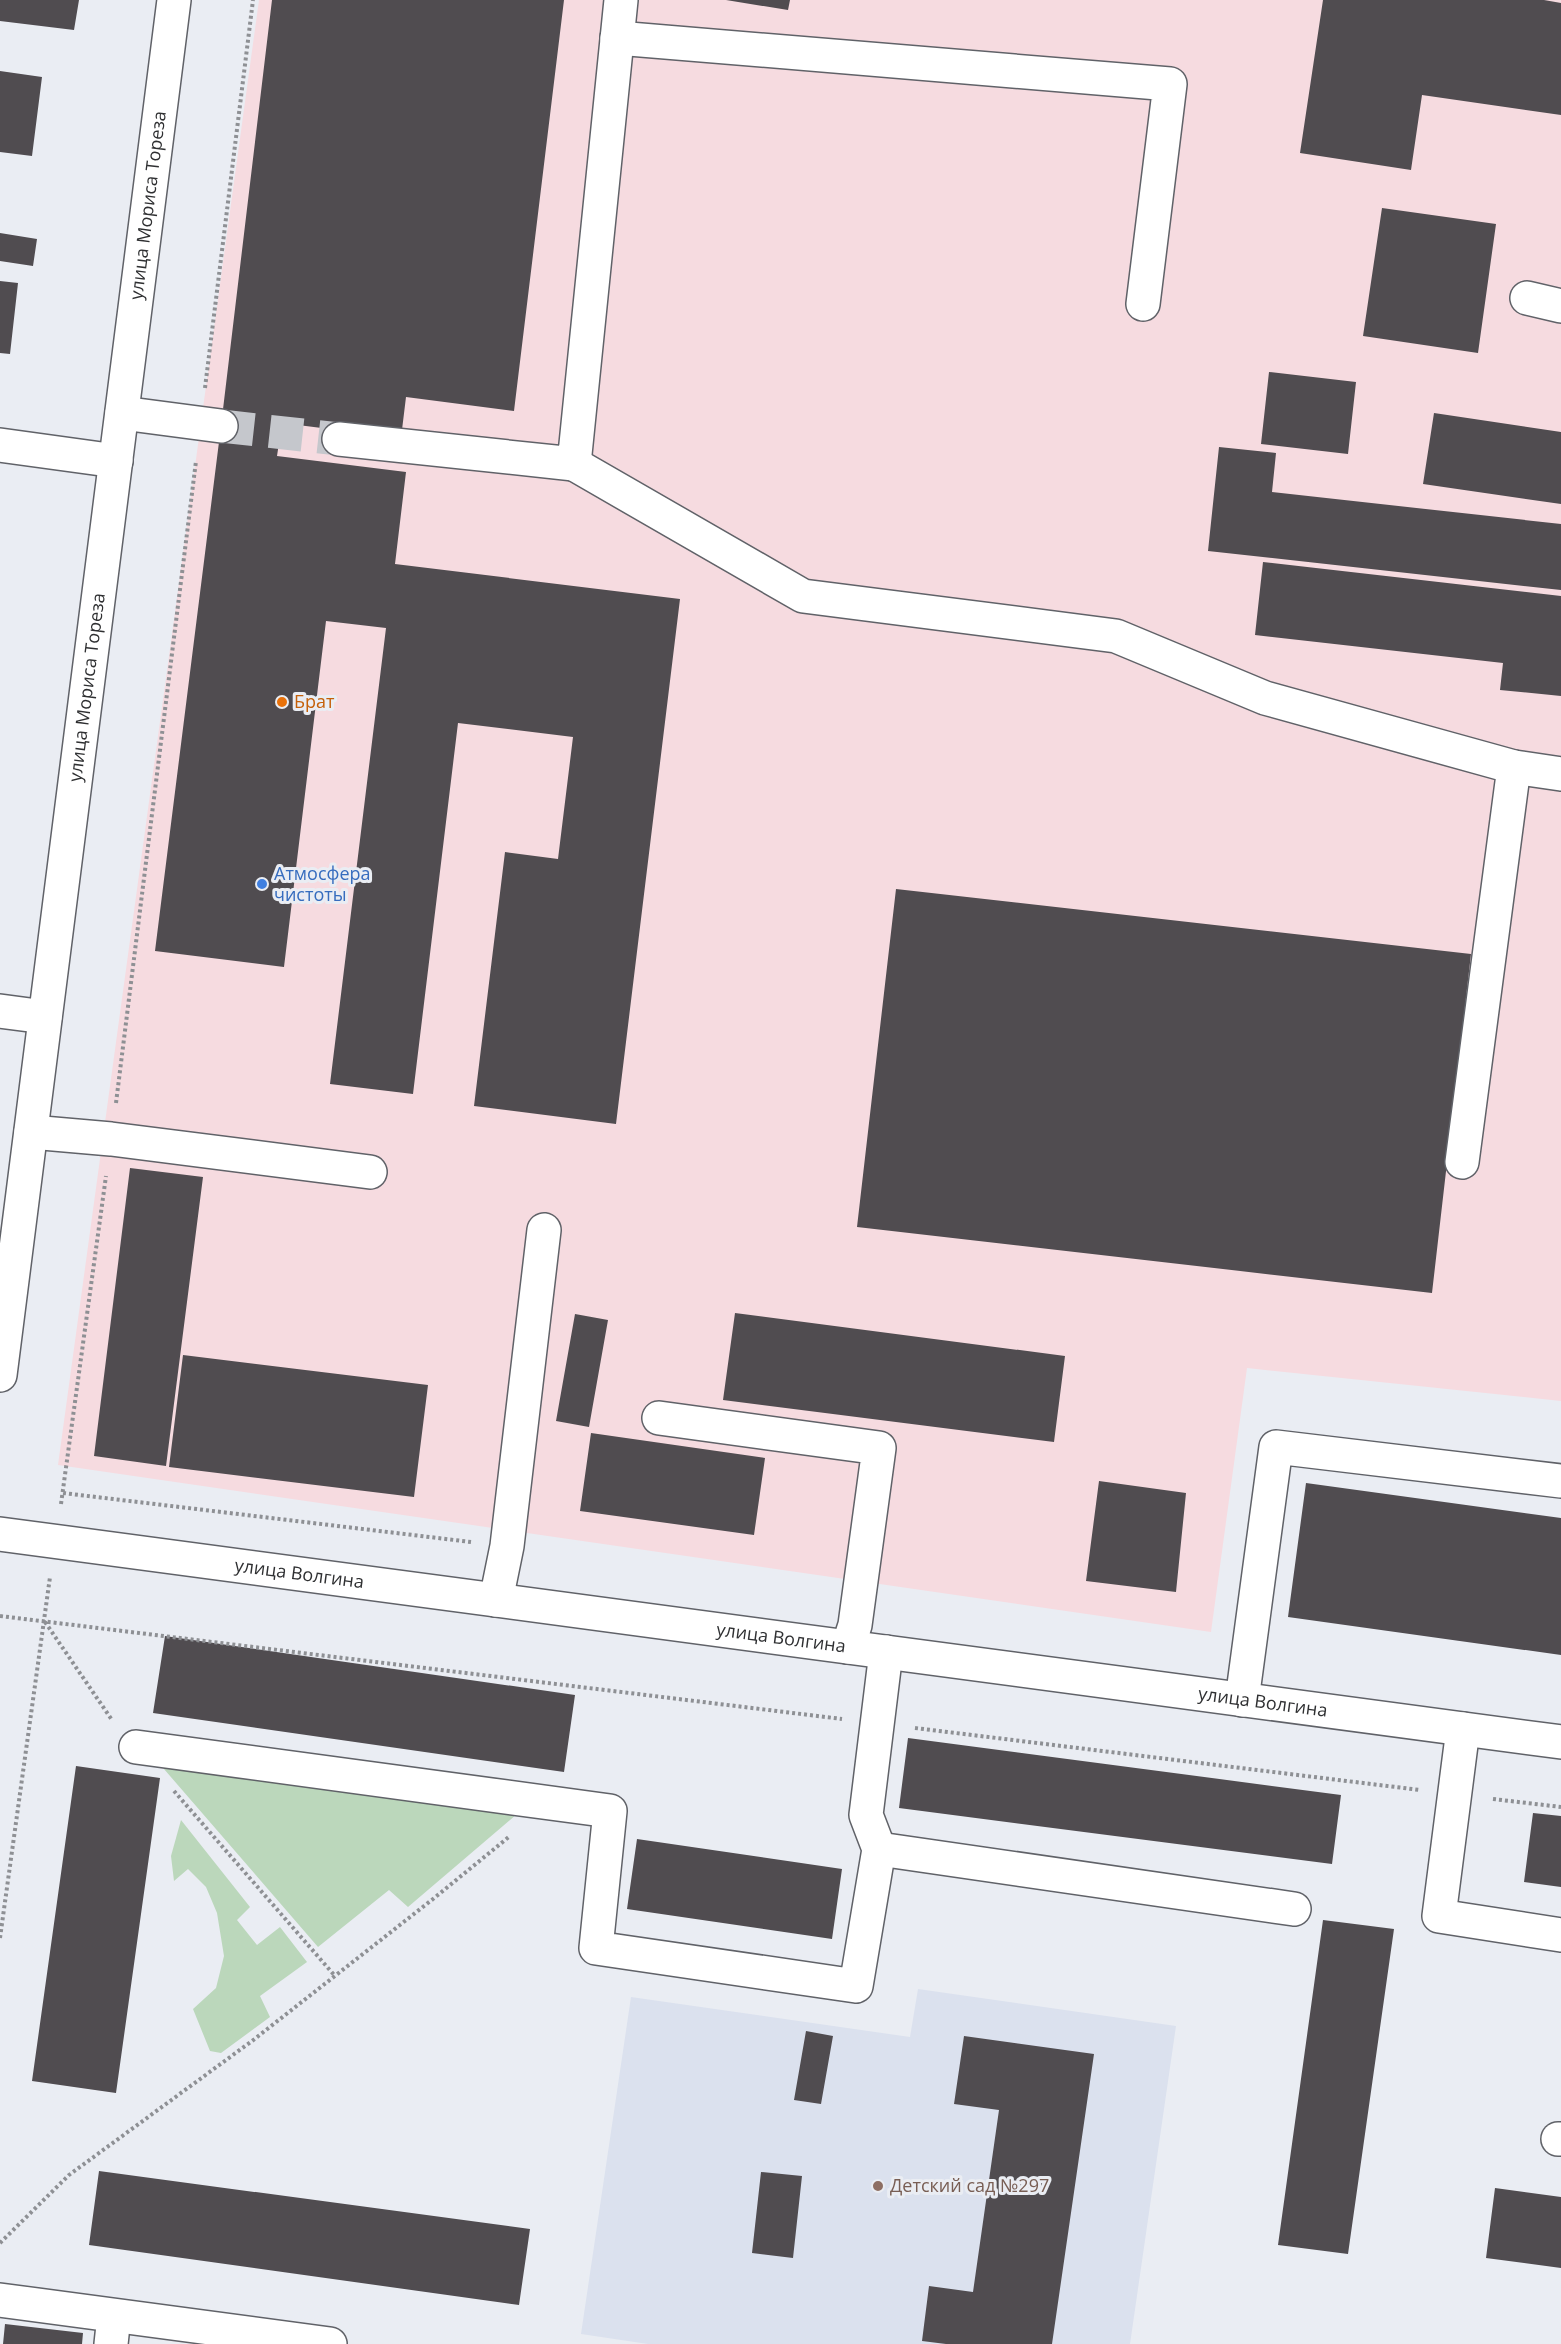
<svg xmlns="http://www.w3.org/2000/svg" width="1561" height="2344" font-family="'Open Sans',sans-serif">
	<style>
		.industrial { fill: #f6dbe0 }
		.built { fill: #dbe1ee }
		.green { fill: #bbd7bb }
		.building { fill: #504c50 }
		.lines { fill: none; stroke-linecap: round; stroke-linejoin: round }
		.minor-tunnel { stroke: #c5c7cc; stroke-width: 33; stroke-dasharray: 33 16; stroke-linecap: butt }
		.minor-casing { stroke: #606268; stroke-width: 36 }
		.major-casing { stroke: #606268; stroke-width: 36 }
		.path { stroke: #8e9094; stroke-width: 4; stroke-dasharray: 3 3; stroke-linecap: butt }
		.minor { stroke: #fff; stroke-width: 33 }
		.major { stroke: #fff; stroke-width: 33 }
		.food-dot { fill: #e8710a; stroke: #eaedf3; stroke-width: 2 }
		.shop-dot { fill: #3f7fe0; stroke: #eaedf3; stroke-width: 2 }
		.education-dot { fill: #8d6e63; stroke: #eaedf3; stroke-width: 2 }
		.labels { text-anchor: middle; stroke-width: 6; stroke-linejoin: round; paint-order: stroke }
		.street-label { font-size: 18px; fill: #2f3032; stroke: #eaedf3 }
		.food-label { font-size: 18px; fill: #c56008; stroke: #eaedf3; text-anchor: start }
		.shop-label { font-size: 18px; fill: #366cbe; stroke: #eaedf3; text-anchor: start }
		.education-label { font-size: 18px; fill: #785e54; stroke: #eaedf3; text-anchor: start }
	</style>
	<rect width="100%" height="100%" fill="#eaedf3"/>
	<path class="industrial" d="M259 0H1561V1401L1247 1368 1211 1632 58 1465Z"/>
	<path class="built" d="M918 1989 1176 2026 1130 2344H648L581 2334 631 1997 910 2037Z"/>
	<path class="green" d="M151 1754 517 1814 408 1907 389 1890 318 1947Z
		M181 1820 250 1907 237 1920 257 1945 280 1927 307 1962 260 1996 270 2017 221 2053 210 2051 193 2009 216 1988 224 1956 217 1913 206 1887 188 1869 174 1881 171 1856Z"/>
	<path class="building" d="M0 0H79L74 30 0 21Z
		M272 0H564L514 411 406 397 401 438 282 423 277 456 406 472 395 564 680 599 616 1124 474 1106 505 852 558 859 573 737 458 723 413 1094 330 1084 386 628 326 621 284 967 155 951 221 426Z
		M726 0H790L788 10Z
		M1323 0H1544L1561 3V115L1422 95 1411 170 1300 153Z
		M0 71 42 77 32 156 0 152Z
		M1382 208 1496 224 1478 353 1363 336Z
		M0 233 37 239 33 266 0 261Z
		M0 281 18 283 10 354 0 353Z
		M1269 372 1356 382 1348 454 1261 444Z
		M1434 413 1561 432V504L1423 484Z
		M1219 447 1276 453 1272 492 1561 524V590L1208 551Z
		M1263 562 1561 596V696L1500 690 1503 663 1255 635Z
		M896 889 1471 954 1432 1293 857 1227Z
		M130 1168 203 1177 166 1466 94 1456Z
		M735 1313 1065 1356 1054 1442 723 1400Z
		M575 1314 608 1320 589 1427 556 1421Z
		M183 1355 428 1385 414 1497 169 1467Z
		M591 1433 765 1458 754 1535 580 1511Z
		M1099 1481 1186 1493 1176 1592 1086 1581Z
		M1306 1483 1561 1518V1655L1288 1617Z
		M165 1636 575 1695 564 1772 153 1713Z
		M908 1738 1341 1795 1332 1864 899 1808Z
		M76 1766 160 1778 116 2093 32 2081Z
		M1533 1813 1561 1816V1887L1524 1882Z
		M637 1839 842 1869 832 1939 627 1909Z
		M1323 1920 1394 1929 1348 2254 1278 2245Z
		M806 2031 833 2036 821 2104 794 2100Z
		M964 2036 1094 2054 1052 2344H946L922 2341 929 2286 973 2292 999 2110 954 2104Z
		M99 2171 530 2229 519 2305 89 2245Z
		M761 2172 802 2176 793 2258 752 2253Z
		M1495 2188 1561 2197V2268L1486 2258Z
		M5 2324 83 2333 82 2344H3Z"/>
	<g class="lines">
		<path class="minor-tunnel" d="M221 426 339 439"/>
		<defs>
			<g id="minor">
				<path d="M617 38 1170 84 1143 304"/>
				<path d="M1527 298 1561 306"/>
				<path d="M122 413 221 426"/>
				<path d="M339 439 574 464 621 0"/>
				<path d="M0 445 116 461"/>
				<path d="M574 464 803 596 1116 636 1265 698 1514 767 1462 1162"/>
				<path d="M1514 767 1561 774"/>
				<path d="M0 1011 45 1017"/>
				<path d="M31 1132 111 1139 370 1172"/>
				<path d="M659 1418 879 1448 855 1625 848 1647"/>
				<path id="s1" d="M0 1534 1561 1742"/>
				<path d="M496 1600 507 1546 544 1230"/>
				<path d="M1242 1700 1276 1447 1561 1481"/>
				<path d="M1463 1729 1439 1916 1561 1935"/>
				<path d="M136 1747 610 1811 596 1948 856 1986 879 1849 866 1815 886 1652"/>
				<path d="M879 1849 1294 1909"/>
				<path d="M1558 2139H1561"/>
				<path d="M0 2300 330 2344"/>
				<path d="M111 2344 114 2316"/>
			</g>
			<g id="major">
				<path id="s2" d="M0 1375 174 0"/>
			</g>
		</defs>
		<use href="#minor" class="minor-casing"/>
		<use href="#major" class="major-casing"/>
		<path class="path" d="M205 388 253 0
			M116 1103 196 461
			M63 1493 471 1542
			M61 1504 106 1176
			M0 1616 842 1719
			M45 1622 112 1720
			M915 1728 1420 1790
			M174 1791 335 1976
			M1493 1799 1561 1807
			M0 1938 50 1577
			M0 2243 69 2175 252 2041 433 1899 510 1836"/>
		<use href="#minor" class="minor"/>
		<use href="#major" class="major"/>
	</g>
	<circle class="food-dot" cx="282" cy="702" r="6"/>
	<circle class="shop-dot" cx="262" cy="884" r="6"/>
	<circle class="education-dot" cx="878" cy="2186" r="6"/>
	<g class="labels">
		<g class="street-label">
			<text dy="6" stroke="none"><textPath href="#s2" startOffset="1179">улица Мориса Тореза</textPath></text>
			<text dy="6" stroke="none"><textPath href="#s2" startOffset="693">улица Мориса Тореза</textPath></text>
			<text dy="6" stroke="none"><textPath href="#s1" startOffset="302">улица Волгина</textPath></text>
			<text dy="6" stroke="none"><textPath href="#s1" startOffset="788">улица Волгина</textPath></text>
			<text dy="6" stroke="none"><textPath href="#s1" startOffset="1274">улица Волгина</textPath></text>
		</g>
		<g class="food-label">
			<text x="294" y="708">Брат</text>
		</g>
		<g class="shop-label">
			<text x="274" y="880">Атмосфера<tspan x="274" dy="21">чистоты</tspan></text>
		</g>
		<g class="education-label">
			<text x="890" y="2192">Детский сад №297</text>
		</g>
	</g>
</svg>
